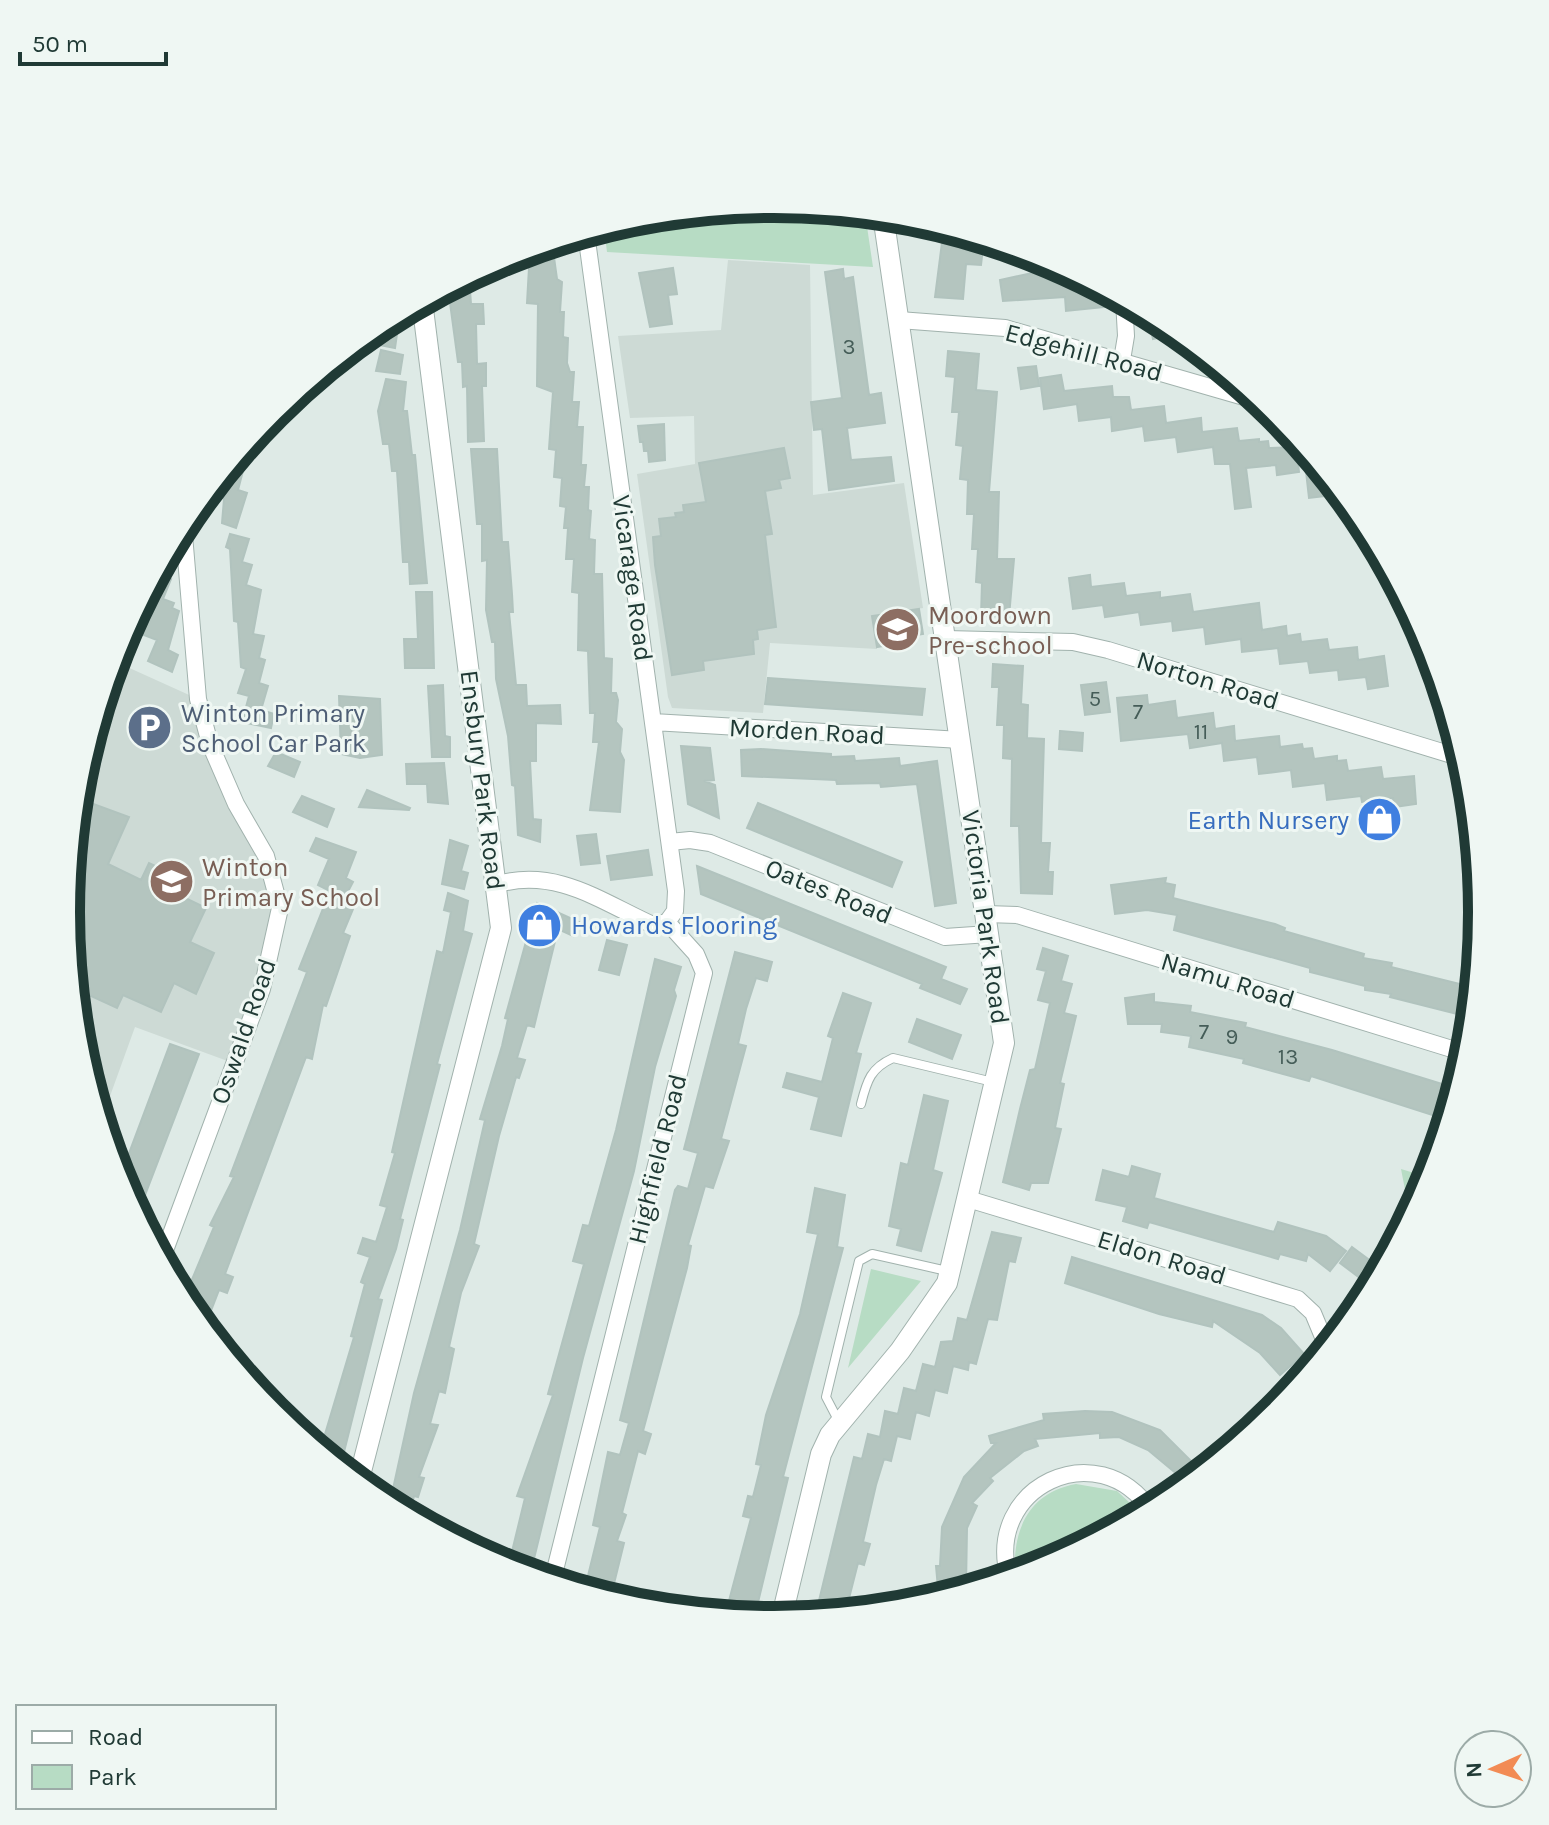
<svg xmlns="http://www.w3.org/2000/svg" width="1549" height="1825" font-family="Karla,sans-serif">
	<style>
		.built { fill: #cddad5 }
		.green { fill: #b7dcc4 }
		.building { fill: #b4c5bf; stroke: #b1c3be; stroke-width: 2 }
		.lines { fill: none; stroke-linecap: round; stroke-linejoin: round }
		.service-casing { stroke: #a1b2ad; stroke-width: 10 }
		.minor-casing { stroke: #a1b2ad; stroke-width: 18 }
		.tertiary-casing { stroke: #a1b2ad; stroke-width: 22 }
		.service { stroke: #fff; stroke-width: 8 }
		.minor { stroke: #fff; stroke-width: 16 }
		.tertiary { stroke: #fff; stroke-width: 20 }
		.labels { text-anchor: middle; stroke-width: 6; stroke-linejoin: round; paint-order: stroke }
		.number-label { font-size: 22px; fill: #455d58 }
		.street-label { font-size: 26px; fill: #203a35; stroke: #eff7f3 }
		.education-label { font-size: 26px; fill: #785e54; stroke: #eff7f3; text-anchor: start }
		.service-label { font-size: 26px; fill: #4e5e75; stroke: #eff7f3; text-anchor: start }
		.shop-label { font-size: 26px; fill: #366cbe; stroke: #eff7f3; text-anchor: end }
		.rim { fill: none; stroke: #203a35; stroke-width: 10 }
	</style>
	<rect width="100%" height="100%" fill="#deeae6"/>
	<path class="built" d="M728 260 810 265 813 495 904 483 923 608 872 616 877 649 770 643 763 713 672 708 668 697 637 474 695 464 694 416 630 418 618 336 721 330Z
		M114 661 198 699 280 908 233 1063 135 1027 101 1121 80 1050 66 912 80 774Z"/>
	<path class="green" d="M775 204 865 213 873 267 607 252 604 228 637 218Z
		M1401 1169 1431 1178 1413 1214 1409 1210Z
		M871 1269 921 1281 848 1368Z
		M1076 1484 1117 1491 1143 1515 1045 1567 1015 1577C1012 1532 1027 1493 1076 1484Z"/>
	<path class="building" d="M944 227 984 239 981 265 966 264 963 299 935 297Z
		M552 243 557 279 562 282 560 312H564L563 337 568 338 567 363 570 372H574L572 402H579L577 427H583L581 465H586L584 487H589L588 510 591 511 589 539 595 540 594 574H602L604 658 612 659 611 693H616L618 700 616 722 622 729 620 752 624 760 620 812 590 810 599 742H593L595 713H590L588 651 578 650 579 593 572 592 574 559H566L568 528H564L566 507 560 506 562 478 554 477 556 450 549 449 553 392 537 386 538 304 527 303 530 250Z
		M673 268 677 294 668 295 672 324 650 327 639 273Z
		M843 269 844 279 853 277 869 395 881 393 885 423 847 428 851 460 891 457 894 481 829 490 822 429 814 430 811 402 842 398 825 272Z
		M1051 269 1053 282 1083 278 1114 295 1113 306 1066 311 1065 297 1003 301 1000 280Z
		M469 276 471 304H483L484 324H476L477 364 486 363V386H482L484 441 468 442 467 386 463 387 462 362H458L448 288Z
		M1147 312 1168 324 1179 333 1153 339Z
		M400 313 395 348 359 341 381 323Z
		M381 350 403 355 400 374 376 371Z
		M948 351 979 354 976 390 997 392 989 492H999L997 559H1014L1009 617 981 616 982 583 976 582 978 549H972L974 514H967L968 480 960 479 963 446 956 445 959 412H952L955 377 946 376Z
		M1036 366 1039 386 1021 389 1018 368Z
		M1061 375 1064 391 1112 386 1113 397H1129L1131 410 1164 406 1166 423 1201 418 1202 432 1237 428 1239 441 1259 439V442L1268 441 1269 448 1296 447 1299 472 1277 475 1276 465 1246 468 1251 507 1235 509 1230 464H1215L1213 447 1178 452 1176 437 1145 441 1143 426 1112 431 1111 417 1079 421 1077 404 1044 409 1040 378Z
		M386 379 406 382 403 411H407L412 455H415L427 583 410 584 409 562H403L397 471H392L389 444H383L378 411Z
		M664 424 665 460 649 462 648 451H644L643 442H640L638 426Z
		M1303 445 1332 481 1343 494 1309 498Z
		M784 448 790 478 779 480 781 488 765 491 772 534 765 535 776 627 757 630 758 639 753 640 754 654 703 661 704 670 672 675 655 565 653 537 661 536 659 519 676 517 675 513 684 512 683 505 706 502 699 463Z
		M471 449H497L502 542H508L512 594 513 612H509L516 685H526L527 706 560 705 561 724 536 723V761H530L533 819 541 820 540 842 518 835 515 786 512 785 508 736 496 679 495 642H492L486 610 487 560 482 561V524H477Z
		M231 464 244 467 238 490 247 493 236 528 222 523 224 499 221 497 225 470Z
		M230 534 249 539 242 562 252 565 246 585 261 590 253 634 264 636 259 658 265 660 259 683 268 686 261 710 274 714 271 728 242 722 249 696 238 693 246 669 241 667 238 622 234 621 230 549 226 547Z
		M156 574 171 579 163 599 174 603 172 608 179 611 168 650 178 655 172 672 148 661 157 640 136 632 143 613 138 611 141 602Z
		M1090 575 1091 587 1124 583 1126 596 1160 592V598L1190 594 1193 612 1259 603 1262 630 1286 626 1287 636 1300 634 1301 642 1327 639 1329 650 1357 647 1358 660 1384 656 1388 686 1368 689 1366 677 1339 680 1338 670 1310 673 1308 661 1280 664 1278 648 1242 652 1241 639 1206 644 1204 627 1173 631 1172 621 1141 625 1139 612 1105 617 1103 605 1073 609 1069 578Z
		M416 592H432L434 668H405L404 639H418Z
		M919 609 923 634 905 637 906 642 877 647 872 616Z
		M993 664 1023 666 1021 704 1028 705 1027 738 1044 739 1041 843H1050L1048 872H1053L1052 894 1021 893 1019 826H1011L1012 759 1003 758 1004 725H997L999 687H992Z
		M768 678 925 689 922 715 765 704Z
		M1106 682 1110 712 1085 715 1081 685Z
		M443 685 445 736 450 737V757H432L428 686Z
		M1147 695 1148 705 1175 701 1177 718 1213 713 1215 729 1234 726 1235 741 1279 736 1280 747 1302 744 1303 749 1312 748 1314 759 1337 756V761L1346 760 1348 771 1381 767 1383 779 1414 776 1416 804 1394 807 1393 798 1362 802 1361 796 1327 800 1325 783 1293 787 1291 770 1259 774 1257 757 1224 761 1222 743 1190 748 1188 734 1121 741 1117 698Z
		M339 696 380 699 382 755 360 758 341 754Z
		M1060 731 1083 733 1082 751 1059 749Z
		M681 746 710 748 714 780 704 781 715 785 719 818 688 804Z
		M761 749 831 754V757L854 756 855 761 899 758 900 766 937 761 956 903 935 906 917 784 881 787 880 783 837 784 836 780 742 776 741 750Z
		M276 752 300 762 294 777 268 766Z
		M444 763 448 804 428 802 427 784H407L406 764Z
		M367 790 410 808 409 810 359 807Z
		M302 796 334 809 327 827 293 812Z
		M77 798 129 817 108 864 141 880 149 863 186 880 179 895 206 908 190 942 214 953 196 994 174 983 161 1012 123 995 117 1008 78 990 84 977 72 972 66 912 73 843 80 826 75 823Z
		M758 803 902 862 892 887 747 828Z
		M596 834 600 863 581 865 577 836Z
		M316 838 356 852 346 878 353 882 341 905 353 909 343 933 350 936 326 1006 323 1005 312 1059 306 1057 225 1274 233 1277 227 1293 219 1290 204 1329 183 1301 214 1227 210 1225 234 1177 230 1176 307 972 299 969 330 891 318 885 329 859 310 851Z
		M450 840 468 846 461 871 468 873 464 889 442 884Z
		M648 850 652 875 611 880 607 856Z
		M697 866 946 967 941 979 967 989 960 1004 920 988 922 984 701 894Z
		M1166 878 1165 883 1175 885 1173 898 1275 924 1285 928 1284 931 1364 954 1363 958 1392 963 1391 967 1476 988 1473 1018 1390 997 1391 994 1365 990V986L1310 972V968L1174 930 1177 915 1147 910 1115 914 1111 885Z
		M448 893 468 901 463 931 472 934 437 1064 440 1065 400 1219 403 1220 396 1249 378 1299 382 1300 340 1468 320 1451 354 1337 351 1336 365 1284 361 1282 370 1257 358 1253 363 1238 376 1242 387 1207 380 1205 395 1153 392 1152 437 951 443 953 451 912 444 910Z
		M537 903 579 922 573 936 558 929 534 1027 527 1025 517 1058 525 1060 519 1078 516 1077 499 1136 474 1244 479 1246 461 1293 449 1347 454 1349 445 1393 439 1391 430 1424 438 1425 419 1477 424 1478 418 1497 414 1496 409 1516 390 1507 393 1489 414 1393 460 1230 485 1120 480 1119 502 1046 508 1019 505 1018 527 938 523 936Z
		M607 940 627 945 619 975 599 970Z
		M1043 948 1068 956 1061 981 1072 984 1064 1013 1076 1016 1060 1083 1064 1084 1055 1128 1061 1129 1048 1183H1031L1029 1190 1003 1182 1020 1109 1030 1070 1035 1069 1050 1003 1038 1000 1046 971 1037 969Z
		M735 952 772 962 767 981 756 978 746 1009 738 1044 746 1046 721 1139 729 1141 713 1188 705 1186 688 1245 691 1246 687 1268 643 1431 651 1434 645 1454 638 1451 622 1513 626 1515 617 1541 624 1543 610 1600 589 1593 592 1582 587 1580 600 1527 593 1525 608 1452 620 1455 629 1423 620 1420 675 1190 678 1186 688 1189 698 1153 684 1149Z
		M655 959 681 967 674 990 676 996 655 1067 634 1171 583 1358 530 1575 508 1568 525 1498 517 1496 553 1395 548 1394 584 1264 573 1261 583 1225 589 1226 616 1130Z
		M843 993 871 1003 856 1053 861 1054 841 1136 811 1129 819 1097 783 1087 787 1073 822 1082 833 1038 828 1036Z
		M1154 994V1002L1191 1006 1190 1012 1246 1023 1245 1027 1332 1050 1458 1089 1448 1120 1311 1076 1309 1081 1243 1063 1244 1059 1189 1047 1191 1036 1161 1032 1162 1024H1128L1125 998Z
		M917 1019 961 1035 952 1059 909 1042Z
		M170 1044 199 1054 137 1216 119 1180Z
		M924 1095 948 1101 933 1170 942 1173 921 1251 897 1245 901 1229 889 1226 901 1163 908 1165Z
		M1132 1166 1160 1174 1154 1198 1274 1232 1278 1222 1326 1236 1346 1251 1330 1271 1308 1254 1306 1261 1280 1254 1278 1259 1149 1222 1147 1228 1123 1221 1127 1207 1096 1200 1103 1170 1129 1177Z
		M815 1188 845 1195 837 1247 843 1248 783 1477 788 1478 754 1619 725 1616 751 1518 743 1516 748 1496 753 1497 761 1465 756 1464 766 1415 800 1314 818 1234 807 1232Z
		M992 1232 1021 1238 1015 1262 1009 1261 997 1320 988 1319 976 1364 969 1362 968 1370 953 1366 947 1393 935 1390 929 1416 916 1412 910 1439 897 1436 891 1461 884 1459 876 1485 863 1542 870 1544 864 1565 858 1563 845 1614 815 1617 854 1457 862 1459 868 1434 880 1437 885 1411 898 1414 904 1388 916 1391 923 1364 935 1367 941 1342 953 1341 958 1318 967 1320Z
		M1352 1247 1383 1270 1373 1288 1340 1263Z
		M1072 1257 1262 1315 1281 1328 1304 1354 1280 1375 1260 1353 1213 1321 1212 1327 1159 1314 1065 1283Z
		M1085 1411 1112 1412 1160 1430 1203 1473 1185 1488 1175 1477 1178 1475 1148 1450 1119 1437 1100 1438V1433L1035 1439 1038 1446 1024 1451 990 1478 993 1481 972 1503 977 1506 967 1528 966 1587 938 1588 936 1566H940L942 1527 964 1477 996 1443H991L989 1436 1044 1420 1043 1414Z"/>
	<g class="lines">
		<defs>
			<path id="service" d="M861 1104C867 1080 871 1068 893 1058L993 1082
				M838 1420 826 1397 859 1261 872 1254 947 1271"/>
			<path id="minor" d="M586 233 676 891 675 911 667 922
				M899 320 1005 328 1265 403
				M1122 360 1126 336 1124 300
				M946 639 1073 642 1108 650 1465 759
				M653 722 961 740
				M670 842 690 840 710 843 945 937 989 934
				M498 884C557 868 600 901 653 925L667 922 696 954 704 973 552 1582
				M986 914 1017 915 1468 1054
				M968 1199 1298 1299 1313 1313 1328 1349
				M161 1261 262 989 280 908 266 856 236 804 210 744 198 699 183 523
				M1009 1578C983 1487 1098 1432 1151 1511"/>
			<path id="tertiary" d="M358 1483 501 928 422 301
				M781 1620 821 1454 830 1435 900 1351 947 1283 1004 1043 883 215"/>
		</defs>
		<use href="#service" class="service-casing"/>
		<use href="#minor" class="minor-casing"/>
		<use href="#tertiary" class="tertiary-casing"/>
		<use href="#service" class="service"/>
		<use href="#minor" class="minor"/>
		<use href="#tertiary" class="tertiary"/>
	</g>
	<defs>
		<symbol id="school-disc" viewBox="-11 -11 22 22"><circle r="9.5" fill="#8d6e63" stroke="#eff7f3"/><path d="M0-5L7-2L0 1L-7-2ZM-4 1L0 2.5L4 1V4Q0 6-4 4Z" fill="#fff"/></symbol>
		<symbol id="parking-disc" viewBox="-11 -11 22 22"><circle r="9.5" fill="#5c6f8a" stroke="#eff7f3"/><path d="M-3.5-5.5H1a3.5 3.5 0 0 1 0 7H-1V5.5H-3.5ZM-1-3.4V-.6H.8a1.4 1.4 0 0 0 0-2.8Z" fill="#fff"/></symbol>
		<symbol id="shop-disc" viewBox="-11 -11 22 22"><circle r="9.5" fill="#3f7fe0" stroke="#eff7f3"/><path d="M-5-2.5h2.3a2.7 3.5 0 0 1 5.4 0H5L5.5 6h-11ZM-1.5-2.5h3a1.5 2.3 0 0 0-3 0Z" fill="#fff"/></symbol>
	</defs>
	<g fill-rule="evenodd">
		<use href="#school-disc" x="872" y="604" width="51" height="51"/>
		<use href="#parking-disc" x="124" y="702" width="51" height="51"/>
		<use href="#shop-disc" x="1354" y="794" width="51" height="51"/>
		<use href="#school-disc" x="146" y="856" width="51" height="51"/>
		<use href="#shop-disc" x="514" y="900" width="51" height="51"/>
	</g>
	<g class="labels">
		<g class="number-label">
			<text x="849" y="354">3</text>
			<text x="1095" y="706">5</text>
			<text x="1138" y="719">7</text>
			<text x="1201" y="739">11</text>
			<text x="1204" y="1039">7</text>
			<text x="1232" y="1044">9</text>
			<text x="1288" y="1064">13</text>
		</g>
		<g class="street-label">
			<text transform="translate(1084 352) rotate(15)" y="9">Edgehill Road</text>
			<text transform="translate(633 578) rotate(82)" y="9">Vicarage Road</text>
			<text transform="translate(1208 680) rotate(17)" y="9">Norton Road</text>
			<text transform="translate(807 731) rotate(3)" y="9">Morden Road</text>
			<text transform="translate(483 780) rotate(83)" y="9">Ensbury Park Road</text>
			<text transform="translate(829 891) rotate(22)" y="9">Oates Road</text>
			<text transform="translate(986 917) rotate(82)" y="9">Victoria Park Road</text>
			<text transform="translate(1228 980) rotate(17)" y="9">Namu Road</text>
			<text transform="translate(243 1031) rotate(-71)" y="9">Oswald Road</text>
			<text transform="translate(657 1159) rotate(-76)" y="9">Highfield Road</text>
			<text transform="translate(1162 1257) rotate(17)" y="9">Eldon Road</text>
		</g>
		<g class="education-label">
			<text x="928" y="624">Moordown<tspan x="928" dy="30">Pre-school</tspan></text>
			<text x="202" y="876">Winton<tspan x="202" dy="30">Primary School</tspan></text>
		</g>
		<g class="service-label">
			<text x="181" y="722">Winton Primary<tspan x="181" dy="30">School Car Park</tspan></text>
		</g>
		<g class="shop-label">
			<text x="1349" y="829">Earth Nursery</text>
			<text x="571" y="934" text-anchor="start">Howards Flooring</text>
		</g>
	</g>
	<path d="M0 0H1549V1825H0ZM80 912a694 694 0 1 1 1388 0a694 694 0 1 1-1388 0Z" fill="#eff7f3" fill-rule="evenodd"/>
	<path class="rim" d="M80 912a694 694 0 1 1 1388 0a694 694 0 1 1-1388 0Z"/>
	<rect x="16" y="1705" width="260" height="104" fill="#eff7f3" stroke="#9caba7" stroke-width="2"/>
	<rect x="32" y="1731" width="40" height="12" fill="#ffffff" stroke="#9caba7" stroke-width="2"/>
	<text x="88" y="1745" font-size="24" fill="#203a35">Road</text>
	<rect x="32" y="1765" width="40" height="24" fill="#b7dcc4" stroke="#9caba7" stroke-width="2"/>
	<text x="88" y="1785" font-size="24" fill="#203a35">Park</text>
	<g transform="translate(1493 1769) rotate(267)"><circle r="38" fill="#eff7f3" stroke="#9caba7" stroke-width="2"/>
	<path d="M0-6L14 30L0 20L-14 30Z" fill="#f28b54"/>
	<text y="-12" font-size="22" font-weight="bold" text-anchor="middle" fill="#203a35">N</text>
	</g>
	<path d="M20 52v12h146v-12" fill="none" stroke="#203a35" stroke-width="4"/>
	<text x="32" y="52" font-size="24" fill="#203a35" stroke="#eff7f3" stroke-width="6" paint-order="stroke">50 m</text>
</svg>
